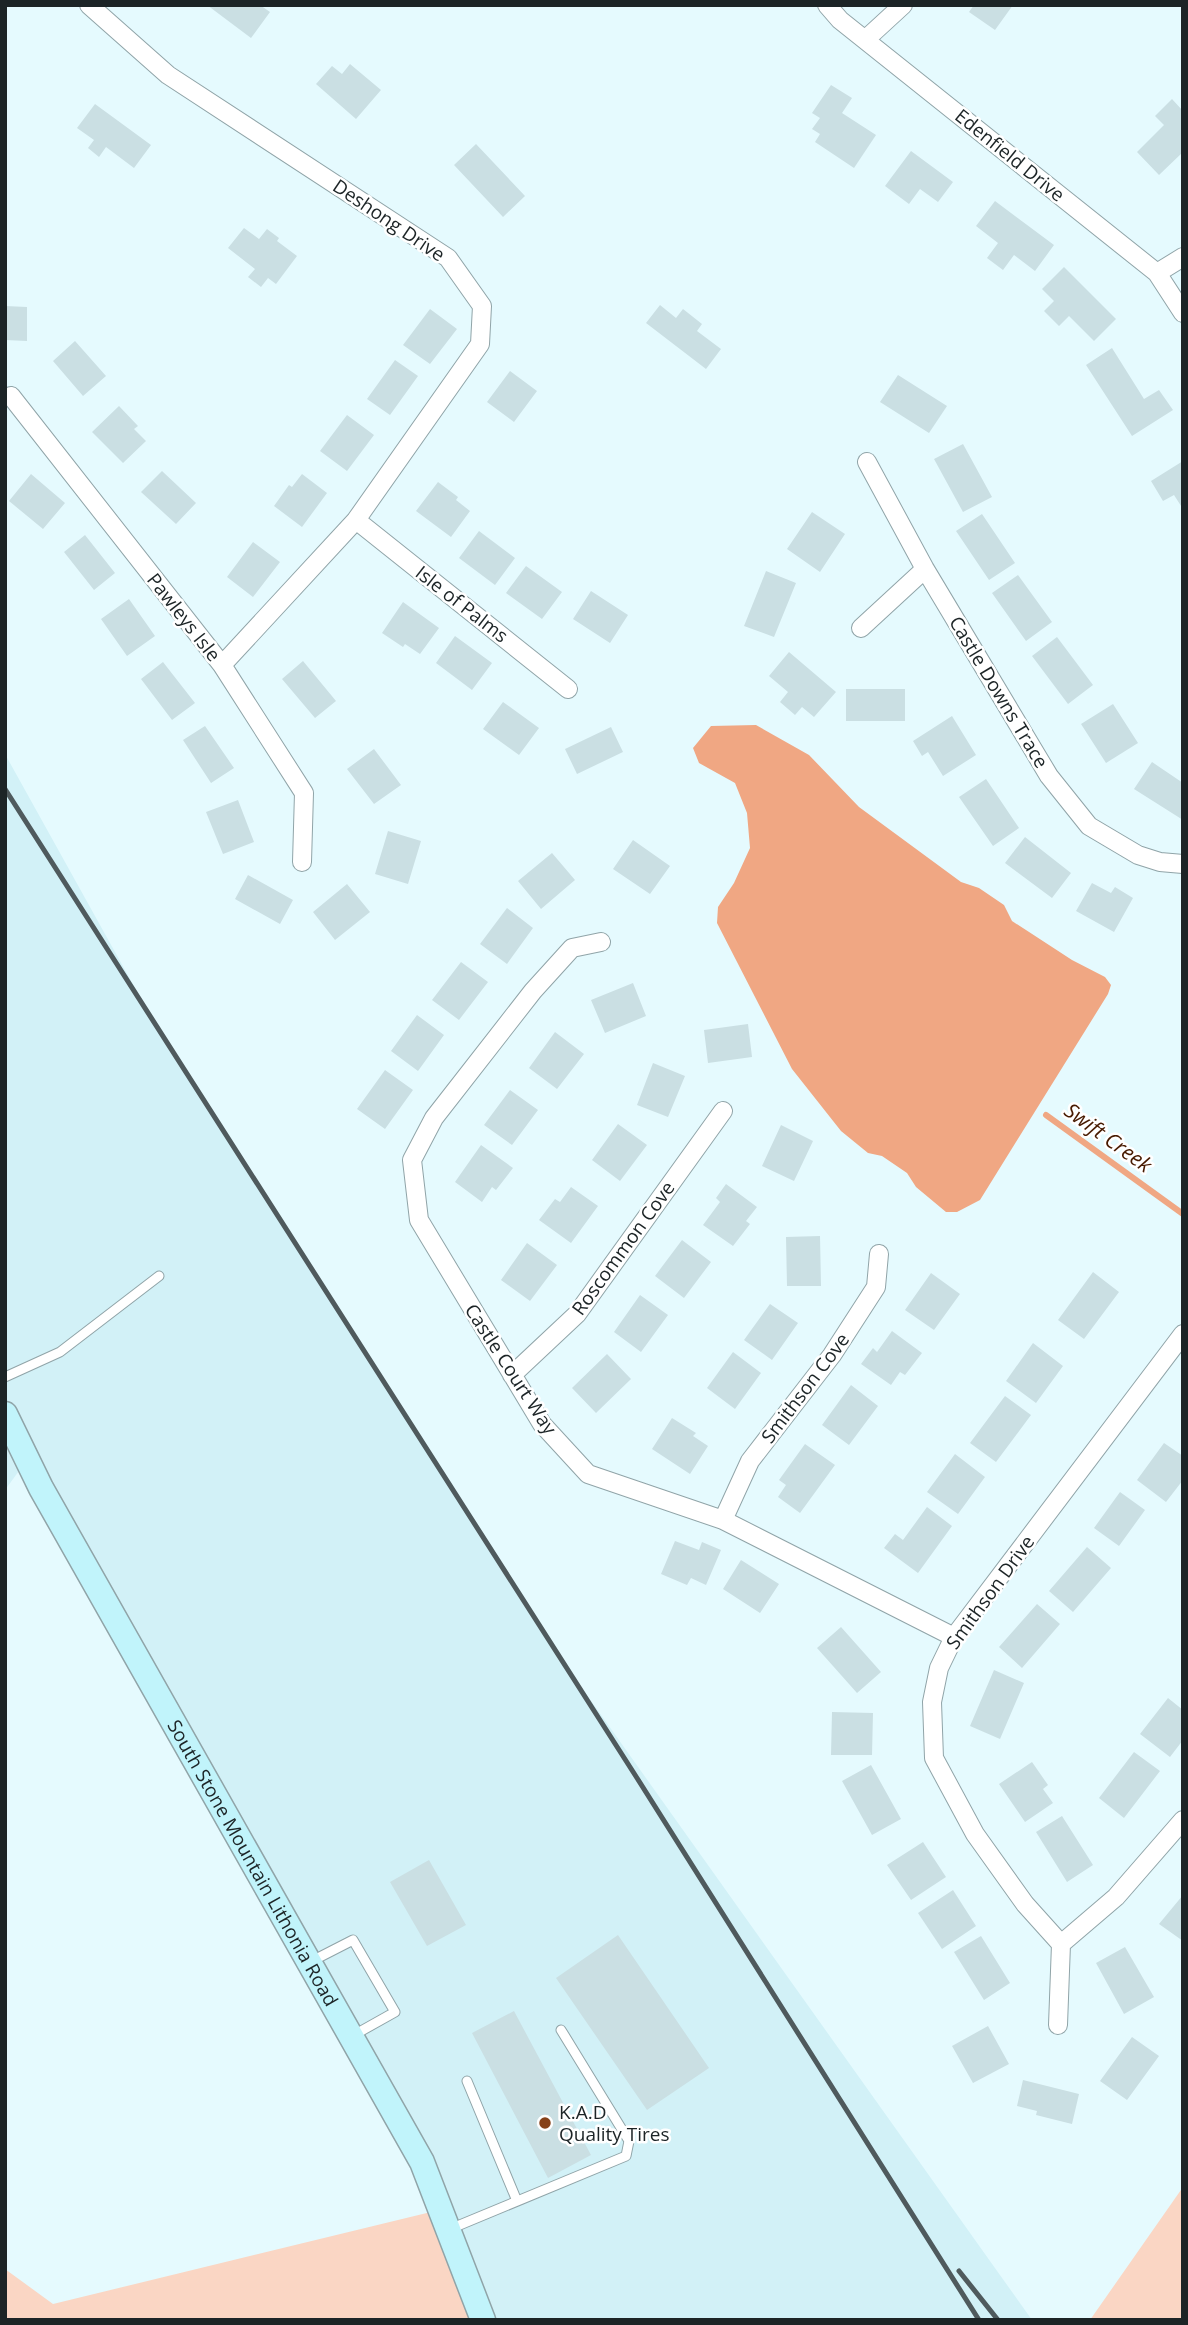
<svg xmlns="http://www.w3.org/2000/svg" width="1188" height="2325" font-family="'Open Sans',sans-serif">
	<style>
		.built { fill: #d2f1f7 }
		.green { fill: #fad6c4 }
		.water { fill: #f0a783 }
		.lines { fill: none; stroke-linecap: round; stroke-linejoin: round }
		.stream { stroke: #f0a783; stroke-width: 6 }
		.building { fill: #cadfe3 }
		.service-casing { stroke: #90a4a8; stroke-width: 11 }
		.minor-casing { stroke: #90a4a8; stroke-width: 20 }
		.secondary-casing { stroke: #90a4a8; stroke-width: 27 }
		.service { stroke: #fff; stroke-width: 9 }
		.minor { stroke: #fff; stroke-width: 18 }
		.secondary { stroke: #c1f4fb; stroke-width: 24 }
		.rail { stroke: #4f5a5d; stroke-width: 5 }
		.poi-dot { fill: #864119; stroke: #fff; stroke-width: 2.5 }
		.labels { text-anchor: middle; stroke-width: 5; stroke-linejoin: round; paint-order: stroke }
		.street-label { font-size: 19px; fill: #1c2426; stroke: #fff }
		.poi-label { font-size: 19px; fill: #1c2426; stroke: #fff; text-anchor: start }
		.water-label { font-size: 21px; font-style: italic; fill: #471a00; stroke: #fff }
	</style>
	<rect width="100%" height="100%" fill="#e5fafe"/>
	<path class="built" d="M5 754 140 997 532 1618 1032 2320H479L435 2211 256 1890 24 1464 5 1490Z"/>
	<path class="green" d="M1183 2187V2320H1090Z
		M435 2211 479 2320H5V2269L53 2304Z"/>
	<path class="water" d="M756 725 809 755 859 807 961 882 979 888 1004 905 1012 921 1072 960 1105 977 1111 985 1108 994 980 1200 957 1212H946L916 1187 907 1173 882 1156 868 1153 841 1131 792 1069 717 923 718 907 734 883 750 848 747 813 735 783 699 763 693 748 711 726Z"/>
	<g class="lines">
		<path class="stream" d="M1046 1115 1183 1214"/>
	</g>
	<path class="building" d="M207 5H260L270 12 251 38Z
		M974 5H1013L995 30 969 12Z
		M350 64 381 90 356 119 316 84 332 66 342 74Z
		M831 85 852 98 842 113 876 135 854 168 815 142 820 134 812 129 820 118 812 113Z
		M1172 99 1183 111V152L1159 175 1137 152 1164 125 1155 116Z
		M95 104 151 145 134 168 106 147 99 157 88 148 94 140 77 128Z
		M476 144 525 196 503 217 454 165Z
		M911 151 953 182 938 202 920 189 909 204 885 186Z
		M995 201 1054 245 1035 271 1014 255 1003 270 987 258 998 243 976 226Z
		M244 228 259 239 267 229 279 238 277 241 297 256 276 284 268 278 261 287 248 277 255 269 228 248Z
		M1064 267 1116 319 1094 341 1069 316 1059 326 1044 311 1054 301 1042 289Z
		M660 305 676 318 683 309 702 324 697 331 721 349 706 369 646 323Z
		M5 306 27 307V341L5 340Z
		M430 309 457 329 430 364 403 345Z
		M75 341 106 376 83 396 53 361Z
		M1112 348 1144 399 1159 390 1173 410 1132 436 1086 365Z
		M395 360 418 376 390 415 367 399Z
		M510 371 537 391 514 422 487 402Z
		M898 375 947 406 929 433 880 402Z
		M119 406 138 426 134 429 146 441 123 463 92 432Z
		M347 415 374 435 347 471 320 451Z
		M963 444 992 497 963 512 934 459Z
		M1183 461V509L1174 495 1163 501 1151 481Z
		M162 471 196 503 176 524 141 492Z
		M31 474 65 503 43 529 9 501Z
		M302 474 327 493 302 527 274 506 289 485 292 487Z
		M438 482 458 497 456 500 470 511 451 537 416 511Z
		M812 512 845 534 820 572 787 549Z
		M982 514 1015 563 989 580 956 531Z
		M479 531 515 558 495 585 459 558Z
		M85 535 115 573 94 590 64 552Z
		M253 542 280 562 253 597 227 577Z
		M526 566 562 592 542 619 506 593Z
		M766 571 796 583 774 637 744 626Z
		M1018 575 1052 622 1026 641 992 593Z
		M591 591 628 615 610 643 573 619Z
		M129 599 155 636 127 656 101 619Z
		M403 602 439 628 420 654 405 644 403 647 382 633Z
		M455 636 492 663 472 690 436 663Z
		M1057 637 1093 685 1068 704 1032 656Z
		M789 652 836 692 814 717 802 707 795 715 780 702 788 692 769 676Z
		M303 661 336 701 315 718 282 679Z
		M163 662 195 703 172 720 141 679Z
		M846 689H905V721H846Z
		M503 702 539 728 519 755 483 729Z
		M1113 704 1138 743 1106 763 1081 724Z
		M952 716 976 755 943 776 928 752 922 756 913 741Z
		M205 726 234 768 211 783 183 740Z
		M611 727 623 752 577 774 565 749Z
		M374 749 401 785 374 804 347 769Z
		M1152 762 1183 783V820L1134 789Z
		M986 779 1019 828 993 846 959 797Z
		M238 800 254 842 223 854 206 812Z
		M388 831 421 841 408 884 375 874Z
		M1025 837 1071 873 1052 898 1005 863Z
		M633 840 670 866 650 894 613 869Z
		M552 853 575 880 541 909 518 881Z
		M248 875 293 900 280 924 235 899Z
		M1092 883 1111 893 1115 887 1133 898 1114 932 1076 911Z
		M347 884 370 912 335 940 313 912Z
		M507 908 533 928 507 964 480 944Z
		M461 962 488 982 459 1020 432 1000Z
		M633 983 646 1016 605 1033 591 1000Z
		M417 1015 444 1035 418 1071 391 1051Z
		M748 1024 752 1057 708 1063 704 1030Z
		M555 1032 584 1054 557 1089 529 1068Z
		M653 1063 685 1076 668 1117 637 1105Z
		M385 1070 413 1090 385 1129 357 1109Z
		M510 1090 538 1110 512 1145 484 1125Z
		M618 1124 647 1145 620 1181 592 1160Z
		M781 1125 813 1141 794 1181 762 1166Z
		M481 1145 513 1168 496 1190 492 1187 482 1202 455 1182Z
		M726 1184 757 1207 746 1221 750 1224 733 1246 703 1225 720 1202 716 1198Z
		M571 1187 598 1206 571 1243 539 1220 555 1199 560 1202Z
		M820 1236 821 1286H787L786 1237Z
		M682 1240 711 1262 684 1298 655 1276Z
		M527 1243 557 1265 530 1301 501 1280Z
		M1093 1272 1119 1292 1084 1339 1058 1320Z
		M931 1273 960 1294 934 1330 905 1310Z
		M640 1295 668 1315 641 1352 614 1332Z
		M770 1304 798 1323 772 1360 744 1340Z
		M892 1331 922 1353 905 1375 900 1372 891 1385 861 1364 873 1348 877 1352Z
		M1033 1343 1063 1366 1036 1403 1006 1381Z
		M733 1352 761 1373 735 1409 707 1388Z
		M607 1354 631 1379 596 1413 572 1388Z
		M851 1385 878 1406 849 1445 822 1425Z
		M1005 1396 1031 1415 996 1462 970 1443Z
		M672 1418 696 1433 693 1436 708 1446 690 1474 652 1449Z
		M1164 1443 1183 1456V1480L1166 1502 1137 1480Z
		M805 1444 835 1465 800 1513 778 1497 786 1485 779 1480Z
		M955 1454 985 1477 958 1514 927 1492Z
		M1120 1492 1145 1510 1119 1546 1094 1528Z
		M927 1507 952 1526 918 1573 884 1548 895 1534 903 1540Z
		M675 1541 699 1550 702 1542 721 1550 706 1585 691 1578 687 1585 661 1574Z
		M1087 1547 1111 1568 1073 1612 1049 1591Z
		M741 1560 779 1584 760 1613 723 1589Z
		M1037 1604 1060 1624 1022 1668 999 1647Z
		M841 1627 881 1672 857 1693 817 1648Z
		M994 1670 1024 1683 1000 1739 970 1726Z
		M1168 1698 1183 1710V1740L1170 1757 1140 1734Z
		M832 1712 873 1713 872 1755H831Z
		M1134 1752 1160 1771 1124 1818 1099 1798Z
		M1032 1762 1048 1785 1043 1789 1053 1803 1025 1822 999 1784Z
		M871 1765 901 1819 872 1835 842 1781Z
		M1062 1816 1093 1865 1067 1882 1036 1832Z
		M923 1842 946 1877 911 1900 887 1865Z
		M429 1860 466 1925 427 1946 390 1882Z
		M953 1890 976 1926 942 1949 918 1913Z
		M1183 1895V1941L1159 1924Z
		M618 1935 709 2068 647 2110 556 1978Z
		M981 1936 1010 1983 984 2000 954 1952Z
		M1125 1947 1154 1997 1124 2014 1096 1963Z
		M514 2011 591 2155 548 2178 472 2033Z
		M988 2026 1009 2064 973 2083 952 2046Z
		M1132 2037 1159 2056 1127 2100 1100 2081Z
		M1023 2080 1079 2094 1072 2124 1036 2115 1037 2111 1017 2106Z"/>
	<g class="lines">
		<defs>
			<path id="service" d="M5 1377 60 1352 159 1276
				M310 1962 353 1940 395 2012 354 2035
				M467 2081 517 2201
				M450 2229 626 2156 629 2141 561 2030"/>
			<path id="minor" d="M89 5 168 75 448 258 482 306 480 344 356 520 222 665
				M827 5 840 20 1157 273 1183 313
				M866 39 903 5
				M1157 273 1183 257
				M11 396 222 665 304 793 302 862
				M867 462 925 569 1049 776 1089 826 1138 855 1160 862 1183 864
				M356 520 568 689
				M861 628 925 569
				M601 942 572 948 533 991 434 1118 412 1160 419 1220 542 1424 588 1474 723 1520 954 1637
				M512 1375 577 1314 723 1111
				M723 1520 750 1461 832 1355 876 1287 879 1254
				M1061 1944 1116 1897 1183 1820
				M1058 2025 1061 1944 1025 1904 975 1834 934 1758 932 1702 939 1668 954 1637 1183 1334"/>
			<g id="secondary">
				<path id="s1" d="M5 1414 41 1488 422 2162 483 2320"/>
			</g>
		</defs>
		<use href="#service" class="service-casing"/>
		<use href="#minor" class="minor-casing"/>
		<use href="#secondary" class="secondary-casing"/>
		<use href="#service" class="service"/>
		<use href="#minor" class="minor"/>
		<use href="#secondary" class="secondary"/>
		<path class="rail" d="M5 789 637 1778 979 2320
			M959 2271 998 2320"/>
	</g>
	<circle class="poi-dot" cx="545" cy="2123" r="7"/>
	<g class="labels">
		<g class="street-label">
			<text transform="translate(1010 155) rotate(39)" y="7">Edenfield Drive</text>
			<text transform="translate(389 220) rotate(34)" y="7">Deshong Drive</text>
			<text transform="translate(462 604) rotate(38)" y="7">Isle of Palms</text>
			<text transform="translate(184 617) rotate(52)" y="7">Pawleys Isle</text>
			<text transform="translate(999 692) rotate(59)" y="7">Castle Downs Trace</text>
			<text transform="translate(623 1248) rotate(-54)" y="7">Roscommon Cove</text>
			<text transform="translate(511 1369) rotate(57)" y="7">Castle Court Way</text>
			<text transform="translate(805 1388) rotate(-53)" y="7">Smithson Cove</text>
			<text transform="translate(990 1592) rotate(-54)" y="7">Smithson Drive</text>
			<text dy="7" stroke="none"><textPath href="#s1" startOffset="513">South Stone Mountain Lithonia Road</textPath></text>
		</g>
		<g class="poi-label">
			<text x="559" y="2119">K.A.D<tspan x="559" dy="22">Quality Tires</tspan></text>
		</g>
		<g class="water-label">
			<text transform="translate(1108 1138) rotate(36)" y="7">Swift Creek</text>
		</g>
	</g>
	<rect width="1188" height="2325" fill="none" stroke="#1c2426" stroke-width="14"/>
</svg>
